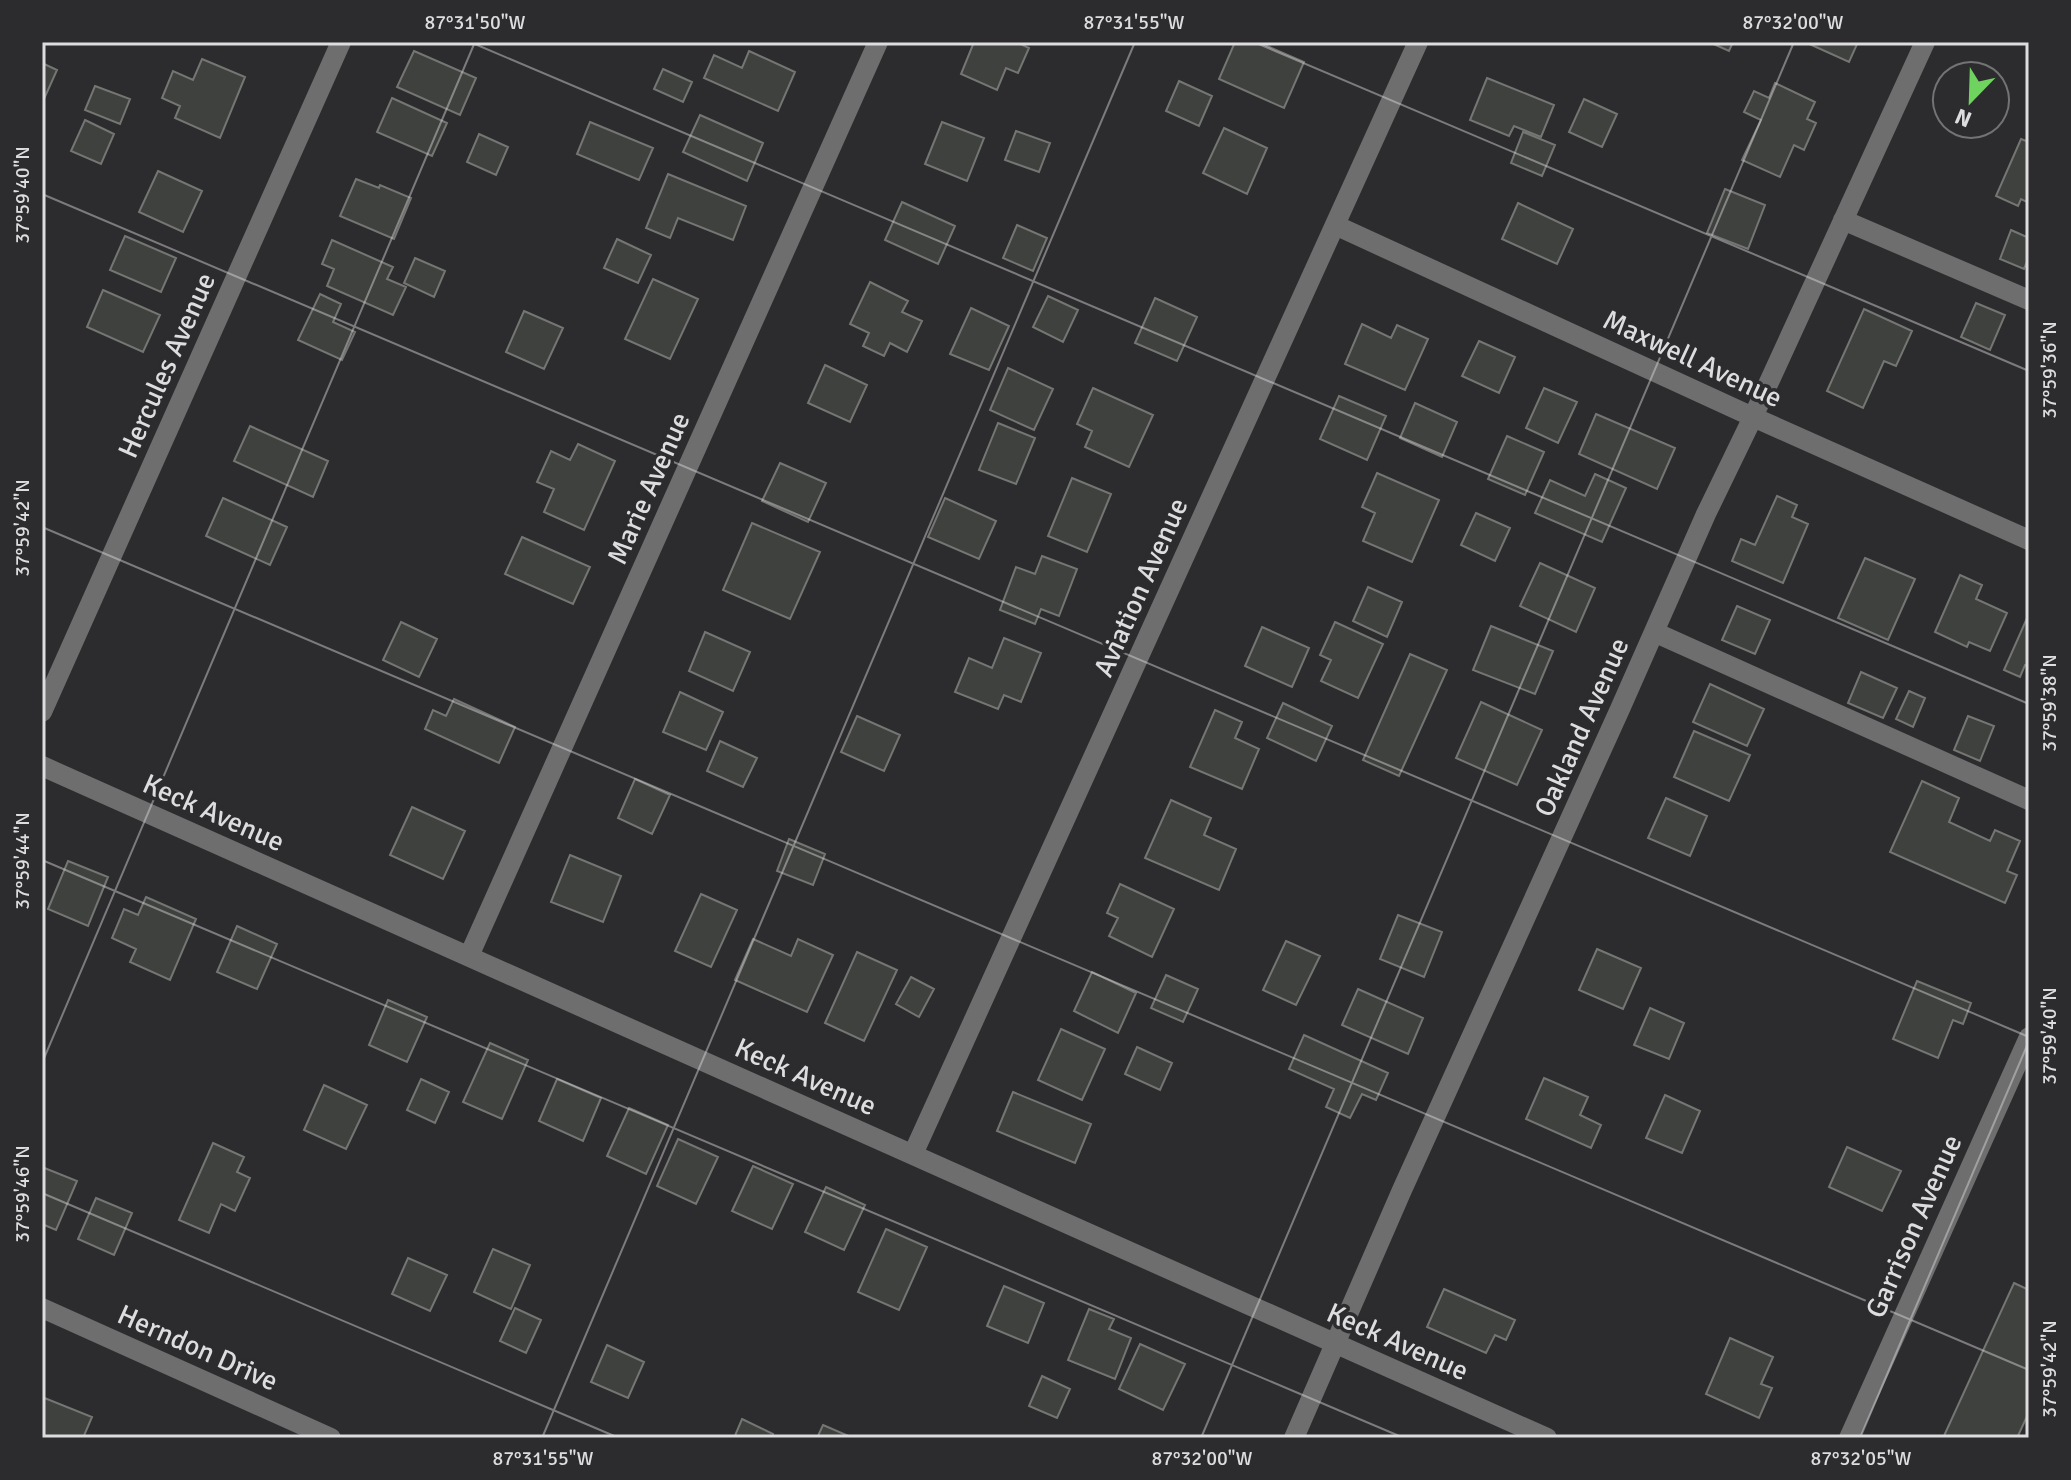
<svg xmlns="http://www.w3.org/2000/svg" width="2071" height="1480" font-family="Signika,sans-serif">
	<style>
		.building { fill: #3f413e; stroke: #747673; stroke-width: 2 }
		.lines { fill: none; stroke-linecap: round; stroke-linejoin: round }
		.minor { stroke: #6e6e6f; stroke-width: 20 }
		.ticks { fill: none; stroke: #dddcde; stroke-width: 2; stroke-opacity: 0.45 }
		.labels { text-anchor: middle; stroke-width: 7; stroke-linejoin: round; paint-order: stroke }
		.street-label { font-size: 28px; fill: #dddcde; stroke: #2c2b2d }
		.neatline { fill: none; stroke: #dddcde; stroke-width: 3 }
		.ticks-label { font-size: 20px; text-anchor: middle; fill: #dddcde }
	</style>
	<rect width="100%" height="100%" fill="#2c2b2d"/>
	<path class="building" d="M974 42H1016L1029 48 1018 73 1006 68 997 90 961 74Z
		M1235 42H1258L1304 62 1284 108 1219 79Z
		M1709 42H1733L1729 51Z
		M1805 42H1858L1849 62Z
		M414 51 476 78 460 115 397 87Z
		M749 51 795 72 778 111 704 78 714 55 742 68Z
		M202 59 245 77 220 138 175 118 180 106 162 98 173 71 193 80Z
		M42 63 57 70 44 99H42Z
		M663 69 692 82 683 102 654 89Z
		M1487 78 1554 105 1541 137 1514 126 1509 136 1470 120Z
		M1179 81 1212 96 1199 126 1166 111Z
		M1775 83 1815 102 1807 119 1816 123 1804 150 1794 145 1780 177 1742 160 1761 120 1744 112 1754 91 1769 98Z
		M95 86 130 99 120 124 85 110Z
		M392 98 447 123 432 156 377 132Z
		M1584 99 1617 114 1602 147 1569 132Z
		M700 115 763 143 747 181 683 152Z
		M85 120 114 134 101 164 71 151Z
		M590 122 653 148 639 180 577 154Z
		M942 122 984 138 967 181 925 164Z
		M1224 128 1267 148 1247 194 1203 173Z
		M1016 131 1050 143 1039 172 1005 160Z
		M1523 132 1555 145 1542 176 1511 163Z
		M479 134 508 147 496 175 467 162Z
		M2021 139 2029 142V203L2021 199 2018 206 1996 196Z
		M158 171 202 191 183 232 139 212Z
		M668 174 746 206 733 240 678 218 670 238 646 228Z
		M356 179 379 188 380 185 411 198 394 239 340 216Z
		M1725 189 1765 205 1748 249 1707 233Z
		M902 202 955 226 938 264 885 240Z
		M1518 203 1573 229 1557 264 1502 239Z
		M1017 225 1047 238 1033 271 1003 258Z
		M2011 230 2029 238V257L2024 269 2000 259Z
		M125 236 176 258 161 292 110 270Z
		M617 239 651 255 638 283 604 268Z
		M332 240 393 267 387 279 406 287 393 315 327 286 334 269 322 264Z
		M415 258 445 271 434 297 404 283Z
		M653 279 698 299 670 359 625 339Z
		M870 282 908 301 902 312 922 321 907 352 890 343 884 356 863 346 869 333 850 324Z
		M103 290 160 315 143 352 87 327Z
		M320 294 341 304 333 322 355 332 342 360 298 340Z
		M1048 296 1078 310 1063 342 1033 327Z
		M1155 298 1197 317 1177 361 1135 343Z
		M1976 303 2005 315 1990 350 1961 337Z
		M971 308 1009 326 989 370 950 354Z
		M1864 309 1912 331 1896 366 1884 361 1863 408 1827 391Z
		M524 311 563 328 544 369 506 352Z
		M1362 324 1391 338 1397 325 1428 339 1405 390 1345 364Z
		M1479 341 1515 357 1499 393 1462 376Z
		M825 365 867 385 850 422 808 403Z
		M1008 368 1053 389 1034 430 990 410Z
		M1093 388 1153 415 1129 467 1085 447 1092 431 1077 424Z
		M1544 388 1577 402 1558 443 1526 428Z
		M1339 396 1386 416 1367 460 1320 439Z
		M1415 403 1457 422 1442 457 1400 438Z
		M1596 414 1675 448 1657 489 1579 454Z
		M998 423 1035 438 1016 484 979 470Z
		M250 426 328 461 313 497 234 461Z
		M1507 436 1544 452 1525 495 1488 479Z
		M578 444 615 461 584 530 544 512 554 489 537 482 551 451 570 460Z
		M780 463 826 483 808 522 762 501Z
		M1377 473 1439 500 1412 562 1363 541 1375 513 1362 507Z
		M1595 474 1626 488 1602 542 1535 513 1550 480 1585 496Z
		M1072 478 1111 494 1087 552 1048 536Z
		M1777 496 1797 505 1792 517 1808 524 1783 583 1732 561 1741 539 1755 545Z
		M223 498 287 527 270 565 206 536Z
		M945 498 996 521 979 559 928 537Z
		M1476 513 1510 528 1495 561 1461 545Z
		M752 523 820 552 790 619 723 590Z
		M522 537 590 567 573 604 505 574Z
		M1042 556 1077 569 1059 616 1041 609 1035 624 1000 610 1016 567 1035 574Z
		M1865 558 1915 579 1888 640 1838 618Z
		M1540 563 1595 588 1576 632 1520 606Z
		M1960 575 1982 585 1976 599 2007 613 1990 651 1969 642 1967 647 1935 632Z
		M1368 587 1402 602 1387 637 1353 621Z
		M1737 606 1770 620 1755 654 1722 640Z
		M2028 616 2029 667 2025 665 2020 677 2004 670Z
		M401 622 437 639 419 677 383 660Z
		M1335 622 1383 644 1358 698 1321 681 1331 660 1320 655Z
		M1491 626 1553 651 1535 694 1473 670Z
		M1262 627 1309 648 1292 687 1245 666Z
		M705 632 750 652 733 691 689 671Z
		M1004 638 1041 653 1021 702 1004 695 998 709 955 692 969 658 992 668Z
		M1410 654 1447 670 1399 776 1363 760Z
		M1861 672 1897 688 1883 718 1848 703Z
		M1710 684 1764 709 1747 746 1693 722Z
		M1909 691 1925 698 1913 727 1896 719Z
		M680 692 723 712 706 750 663 732Z
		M454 699 515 727 499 763 425 729 433 710 446 716Z
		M1481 702 1542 730 1517 785 1456 758Z
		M1283 703 1332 726 1316 761 1267 738Z
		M1215 710 1242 722 1235 738 1259 749 1242 789 1190 767Z
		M857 716 900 735 884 771 841 752Z
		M1968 716 1994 726 1980 761 1954 750Z
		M1694 731 1750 755 1729 801 1674 777Z
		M720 741 757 758 743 787 707 771Z
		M635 779 670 795 652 834 618 818Z
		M1922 781 1959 798 1949 822 1990 841 1995 830 2020 841 2007 871 2017 875 2005 903 1890 852Z
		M1666 798 1707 816 1690 856 1648 838Z
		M1171 800 1211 818 1204 835 1236 849 1219 890 1145 858Z
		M412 807 465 831 443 879 390 855Z
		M789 839 825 854 813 885 777 871Z
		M570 855 621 876 603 922 551 902Z
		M68 861 108 877 88 926 48 909Z
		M1120 884 1174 909 1152 957 1109 936 1118 918 1107 913Z
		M701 894 737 910 711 967 675 951Z
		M146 897 196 919 170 980 130 962 136 949 112 938 124 909 138 915Z
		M1398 915 1442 932 1424 977 1380 959Z
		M237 926 277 944 257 989 217 972Z
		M753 939 791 956 798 939 833 955 807 1012 735 980Z
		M1286 941 1320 956 1296 1005 1263 990Z
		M1597 949 1641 968 1623 1009 1579 990Z
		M857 952 897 970 864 1041 825 1023Z
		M1092 972 1136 993 1118 1033 1074 1011Z
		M1166 975 1198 989 1183 1022 1151 1008Z
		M911 977 934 989 919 1017 896 1004Z
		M1917 981 1971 1003 1963 1024 1953 1020 1938 1058 1893 1039Z
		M1358 989 1423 1018 1408 1054 1342 1025Z
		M388 1000 427 1017 407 1062 369 1045Z
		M1650 1008 1684 1023 1669 1059 1634 1045Z
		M1061 1029 1105 1049 1082 1100 1038 1080Z
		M1304 1035 1388 1073 1376 1100 1362 1094 1350 1118 1326 1107 1334 1089 1289 1069Z
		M490 1043 528 1060 502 1119 463 1102Z
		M1137 1047 1172 1063 1160 1090 1125 1074Z
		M1544 1078 1588 1097 1580 1115 1601 1125 1591 1148 1526 1119Z
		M421 1079 449 1092 435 1123 407 1110Z
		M557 1079 601 1098 583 1141 539 1121Z
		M324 1085 367 1105 346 1149 304 1130Z
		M1013 1092 1091 1124 1075 1163 997 1131Z
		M1665 1095 1700 1111 1682 1153 1646 1138Z
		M629 1108 668 1125 646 1174 607 1156Z
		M678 1139 718 1157 696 1204 657 1186Z
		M213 1143 244 1157 237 1172 250 1178 235 1211 221 1204 209 1233 179 1220Z
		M1847 1147 1901 1171 1882 1211 1829 1187Z
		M753 1166 793 1184 772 1229 732 1211Z
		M42 1167 77 1181 56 1230 42 1224Z
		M826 1187 865 1205 844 1250 805 1232Z
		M96 1198 132 1213 114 1255 78 1239Z
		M886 1229 927 1247 899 1310 858 1292Z
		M493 1249 530 1265 511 1309 474 1292Z
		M408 1258 447 1275 430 1311 392 1294Z
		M2014 1283 2029 1290V1412L2017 1438H1943Z
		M1004 1286 1044 1303 1028 1343 987 1326Z
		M1444 1289 1515 1320 1506 1340 1495 1335 1486 1353 1427 1327Z
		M515 1308 541 1320 526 1353 500 1341Z
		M1089 1309 1114 1319 1109 1329 1131 1338 1115 1379 1068 1360Z
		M1730 1338 1773 1357 1761 1384 1772 1388 1759 1418 1706 1394Z
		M1140 1344 1185 1364 1163 1410 1119 1389Z
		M607 1345 644 1362 628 1398 591 1382Z
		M1042 1376 1070 1389 1057 1418 1029 1406Z
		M42 1397 92 1417 83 1438H42Z
		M742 1419 773 1434 771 1438H734Z
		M823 1425 851 1437 850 1438H817Z"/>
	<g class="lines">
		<path class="minor" d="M1843 220 2029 300
			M1335 225 1753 417 2029 540
			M1654 632 2029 800
			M42 712 341 42
			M42 766 1547 1438
			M469 956 878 42
			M913 1154 1418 42
			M42 1308 331 1438
			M1294 1438 1402 1190 1620 709 1706 514 1753 417 1925 42
			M1849 1438 2029 1037"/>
	</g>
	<path class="ticks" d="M470 42 2029 704M1254 42 2029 371M42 194 2029 1037M42 527 2029 1370M42 860 1404 1438M42 1063 475 42M42 1193 619 1438M542 1438 1135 42M1201 1438 1794 42M1860 1438 2029 1041"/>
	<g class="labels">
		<g class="street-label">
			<text transform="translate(1693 358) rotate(25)" y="10">Maxwell Avenue</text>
			<text transform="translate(166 365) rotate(-66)" y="10">Hercules Avenue</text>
			<text transform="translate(648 488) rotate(-66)" y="10">Marie Avenue</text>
			<text transform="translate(1140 587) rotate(-66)" y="10">Aviation Avenue</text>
			<text transform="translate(1581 727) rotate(-66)" y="10">Oakland Avenue</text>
			<text transform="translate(214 812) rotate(24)" y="10">Keck Avenue</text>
			<text transform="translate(806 1076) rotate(24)" y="10">Keck Avenue</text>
			<text transform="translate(1913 1226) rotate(-66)" y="10">Garrison Avenue</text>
			<text transform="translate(1398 1341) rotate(24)" y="10">Keck Avenue</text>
			<text transform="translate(198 1347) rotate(24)" y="10">Herndon Drive</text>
		</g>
	</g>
	<rect width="2071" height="1480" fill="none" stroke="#2c2b2d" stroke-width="88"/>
	<g transform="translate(1971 100) rotate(203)"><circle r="38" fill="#2c2b2d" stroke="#737274" stroke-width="2"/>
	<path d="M0-6L14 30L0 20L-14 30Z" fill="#6fd35f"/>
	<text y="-12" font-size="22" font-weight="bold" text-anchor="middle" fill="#dddcde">N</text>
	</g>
	<rect x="44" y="44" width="1983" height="1392" class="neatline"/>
	<g class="ticks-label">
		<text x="475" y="29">87°31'50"W</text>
		<text x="1134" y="29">87°31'55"W</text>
		<text x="1793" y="29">87°32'00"W</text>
		<text transform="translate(22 195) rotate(-90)" y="7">37°59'40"N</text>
		<text transform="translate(2049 370) rotate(-90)" y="7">37°59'36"N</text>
		<text transform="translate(22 528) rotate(-90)" y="7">37°59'42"N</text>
		<text transform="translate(2049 703) rotate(-90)" y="7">37°59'38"N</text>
		<text transform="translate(22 861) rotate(-90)" y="7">37°59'44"N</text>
		<text transform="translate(2049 1036) rotate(-90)" y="7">37°59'40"N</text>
		<text transform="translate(22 1194) rotate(-90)" y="7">37°59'46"N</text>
		<text transform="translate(2049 1369) rotate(-90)" y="7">37°59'42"N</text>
		<text x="543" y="1465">87°31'55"W</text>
		<text x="1202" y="1465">87°32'00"W</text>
		<text x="1861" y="1465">87°32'05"W</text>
	</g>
</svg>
